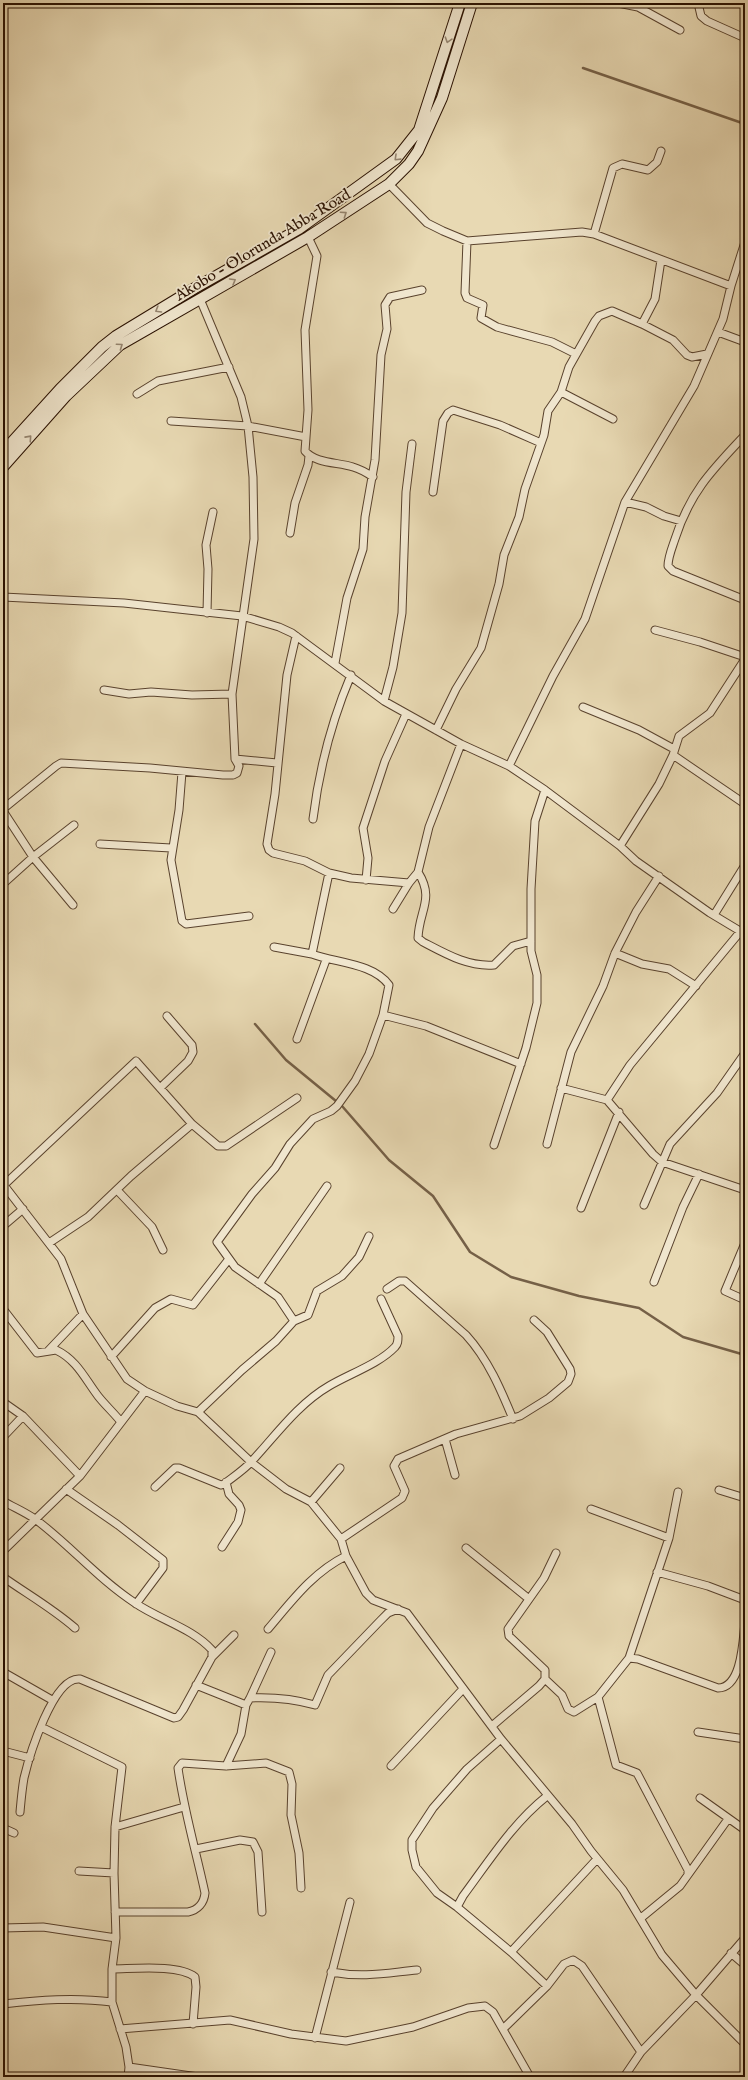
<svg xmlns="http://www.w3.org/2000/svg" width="748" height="2080" font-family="'IM FELL English',serif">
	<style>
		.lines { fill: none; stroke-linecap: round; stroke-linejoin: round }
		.stream { stroke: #756047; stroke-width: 2.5 }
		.minor-casing { stroke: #59422d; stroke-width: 9 }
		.secondary-casing { stroke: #291000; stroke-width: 12 }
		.minor { stroke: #f0e6ce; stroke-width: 7 }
		.secondary { stroke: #f0e6ce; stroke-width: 10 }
		.oneway { stroke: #968671 }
		.labels { text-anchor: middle; stroke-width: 3.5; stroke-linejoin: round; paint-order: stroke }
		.street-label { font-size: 16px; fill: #291000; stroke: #f0e6ce }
	</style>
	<rect width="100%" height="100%" fill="#e8d9b3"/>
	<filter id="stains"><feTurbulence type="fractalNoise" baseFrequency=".005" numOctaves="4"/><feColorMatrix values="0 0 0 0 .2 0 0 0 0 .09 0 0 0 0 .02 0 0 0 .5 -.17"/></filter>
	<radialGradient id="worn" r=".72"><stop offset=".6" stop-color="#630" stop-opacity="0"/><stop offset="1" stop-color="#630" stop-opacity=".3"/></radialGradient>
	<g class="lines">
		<path class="stream" d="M583 68 745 124
			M255 1024 286 1060 342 1106 389 1160 433 1196 470 1252 511 1277 579 1296 639 1308 683 1337 745 1355"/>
		<defs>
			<path id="minor" d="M618 3 638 7 680 30
				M698 3 701 16 707 21 745 38
				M389 184 427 223 443 231 467 241 582 232 594 234 731 286
				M594 234 613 168 622 164 648 170 657 162 661 151
				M308 237 317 256 305 330 308 410 305 451C316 464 338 462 353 467 360 469 367 473 373 477
				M467 241 465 293 467 298 483 305 481 318 497 327 552 342 576 354
				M642 324 673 340 687 355 692 357 707 354
				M718 332 745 342
				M561 392 613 419
				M137 394 158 381 229 367
				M171 421 248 426 306 437
				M745 435C712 470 690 492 675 539 672 548 668 557 668 566L673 571 745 600
				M433 492 443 421 448 413 453 410 500 425 541 443
				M625 502 646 507 664 516 681 521
				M290 533 295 503 308 465 309 456
				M3 597 124 603 242 616 279 627 292 633 384 701 461 744 509 766 545 790 620 846 636 861 710 913 745 934
				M207 613 208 569 206 545 213 512
				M655 630 700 642 745 657
				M296 636 287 675 275 794 267 844 269 850 273 853 305 861 329 873
				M335 663 347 598 363 549 365 517 375 460 381 355 387 329 385 305 390 297 422 290
				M104 690 129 694 151 692 192 695 232 694
				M384 701 393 667 402 613 406 492 412 444
				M583 707 639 730 674 749
				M436 730 456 689 481 648 499 584 504 555 519 517 525 489 544 435 548 411 561 392 569 367 595 321 599 316 612 311 642 324 655 299 661 260
				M673 755 745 804
				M235 759 277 763
				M509 766 553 676 585 619 625 502 694 386 723 319 731 286 745 242
				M182 772 179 810 171 860 182 921 186 924 249 916
				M3 809 56 766 61 763 150 768 223 775H233L237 773 239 766 235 759 232 694 254 539 253 477 248 426 241 397 200 299
				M3 811 33 857 73 905
				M313 819C319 770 332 720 351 675
				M100 844 171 848
				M620 846 659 784 673 755 679 736 710 713 745 659
				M418 872C435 899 419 910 418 938L423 942C446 954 468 967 494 965L513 946 531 941
				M366 880 368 858 363 828 385 761 406 714
				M3 884 33 857 74 825
				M393 909 409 883 418 872 429 827 461 744
				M714 915 745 865
				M274 947 312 954
				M615 953 642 964 669 969 696 986
				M383 1015 426 1026 521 1064
				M297 1039 326 960
				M160 1088 188 1061 193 1052 192 1045 167 1016
				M561 1088 607 1100 653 1154 662 1162 745 1190
				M607 1100 630 1065 740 932
				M547 1144 571 1052 603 986 615 953 636 912 659 876
				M494 1145 526 1048 537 1003V975L531 951V889L535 821 545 790
				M3 1184 61 1259 83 1314 127 1379 145 1391 177 1406 198 1412 251 1462 286 1489 311 1502 341 1539 346 1556 366 1593 373 1600 407 1613 501 1739 572 1824 591 1851 623 1890 662 1955 696 1995 745 2044
				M4 1185 136 1061 192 1124 218 1146H226L297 1098
				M117 1190 152 1227 163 1250
				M644 1205 670 1144 717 1093 745 1053
				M581 1208 619 1112
				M3 1226 23 1209
				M49 1243 88 1217 131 1176 192 1124
				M745 1243 725 1291 745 1300
				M654 1282 683 1207 699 1174
				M259 1284 327 1186
				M387 1289 399 1281H405L466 1335C488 1359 501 1390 513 1419
				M3 1309 37 1353 56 1350C77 1360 85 1379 98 1396 105 1405 114 1413 121 1422
				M294 1321 278 1297 235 1267 217 1242 252 1194 275 1168 290 1144 313 1119 331 1111 337 1106 355 1081 369 1054 383 1015 389 985C373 963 336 963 312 954L329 873 351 878 409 883
				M48 1351 83 1314
				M111 1357 155 1308 171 1299 193 1305 229 1259
				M3 1402 23 1416 80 1476
				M198 1412 242 1370 276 1341 294 1321 308 1315 317 1291 342 1276 359 1257 369 1236
				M3 1437 23 1416
				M445 1439 455 1475
				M155 1487 175 1468H179L221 1485 224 1484C233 1477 244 1470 252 1461 276 1435 298 1404 329 1386 349 1374 379 1364 395 1347 398 1344 398 1341 398 1336L381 1299
				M66 1489 118 1525 163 1560V1568L136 1604
				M719 1490 745 1498
				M3 1501C13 1507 25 1512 35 1519 70 1545 98 1579 135 1603 160 1620 192 1628 212 1650V1657L183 1710 178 1717 174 1718 80 1679C53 1676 29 1757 24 1778 22 1789 21 1801 20 1812
				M311 1502 340 1468
				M591 1509 669 1538
				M341 1539 402 1498 405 1491 394 1466 398 1459 456 1434 520 1416 549 1398 568 1382 571 1374 570 1369 547 1332 534 1320
				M222 1547 238 1522 241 1510 239 1505 229 1494 226 1482
				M466 1548 529 1599
				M3 1551 80 1476 145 1391
				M657 1572 708 1586 745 1600
				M3 1577C27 1594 52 1608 75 1628
				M268 1629C291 1602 313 1572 346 1556
				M212 1657 234 1635
				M629 1658 638 1659 718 1688C742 1688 743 1640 745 1622
				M3 1672 52 1700
				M545 1679 562 1695 568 1709 574 1712 598 1697 629 1658 669 1538 678 1492
				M196 1685 246 1705 250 1698C272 1697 294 1699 315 1705L328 1675 380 1621 388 1613 398 1609
				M598 1697 616 1765 637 1773 688 1870V1874
				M250 1698 271 1652
				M492 1726 539 1686 545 1679V1670L509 1636 508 1629 544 1578 556 1553
				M41 1727 122 1767 115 1827 114 1873 116 1938 112 1969V2002L126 2047 129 2067 128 2077
				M698 1732 745 1739
				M501 1739 467 1769 433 1808 412 1840V1850L416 1867 437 1893 457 1907 511 1952 547 1986
				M3 1751 30 1758
				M226 1766 241 1734 246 1705
				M391 1766 463 1689
				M700 1798 745 1830
				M115 1827 184 1807
				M3 1828 14 1833
				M196 1849 240 1840 253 1842 258 1852 262 1912
				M79 1871 114 1873
				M457 1907 463 1896C489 1861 513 1823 547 1796
				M115 1912H188C198 1910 204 1903 205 1893 196 1851 184 1811 178 1768L182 1763 226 1766 266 1763 289 1772 292 1784 291 1815 299 1853 301 1888
				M641 1918 680 1886 728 1819
				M3 1928 43 1927 116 1938
				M511 1952 597 1859
				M731 1953 745 1965
				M112 1969C133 1969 178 1964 195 1977L196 1987 193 2024
				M331 1972C363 1978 386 1973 417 1970
				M3 2004C39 2000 75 1997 112 2002
				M120 2029 230 2020 291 2034 346 2041 413 2027 468 2008 485 2006 493 2012 530 2077
				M503 2029 547 1986 564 1964 573 1960 582 1966 641 2052
				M315 2038 350 1902
				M129 2067 198 2077
				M624 2077 641 2052 696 1995 745 1938"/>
			<path id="secondary" d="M3 452 60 389 102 347 116 336 195 288 299 229 396 159 419 130 460 3
				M3 467 66 396 120 345 308 237 389 184 409 164 418 151 442 98 472 3"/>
		</defs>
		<use href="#minor" class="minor-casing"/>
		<use href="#secondary" class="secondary-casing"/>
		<use href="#minor" class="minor"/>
		<use href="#secondary" class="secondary"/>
	</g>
	<defs><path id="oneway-chevron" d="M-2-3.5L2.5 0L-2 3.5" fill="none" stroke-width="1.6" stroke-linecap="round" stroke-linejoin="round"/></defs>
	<g class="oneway">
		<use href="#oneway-chevron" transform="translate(448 40) rotate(108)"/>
		<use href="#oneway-chevron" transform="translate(397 158) rotate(136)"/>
		<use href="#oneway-chevron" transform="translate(344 214) rotate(-34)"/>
		<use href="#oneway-chevron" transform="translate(233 281) rotate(-30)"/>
		<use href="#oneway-chevron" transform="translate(158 310) rotate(149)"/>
		<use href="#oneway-chevron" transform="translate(120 346) rotate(-35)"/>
		<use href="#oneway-chevron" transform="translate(29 438) rotate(-48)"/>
	</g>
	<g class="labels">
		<g class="street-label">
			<text transform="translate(262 244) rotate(-31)" y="6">Akobo - Olorunda Abba Road</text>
		</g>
	</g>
	<rect width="748" height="2080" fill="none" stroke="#e8d9b3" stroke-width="16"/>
	<rect x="4" y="4" width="740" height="2072" fill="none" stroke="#291000" stroke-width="2"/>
	<rect x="8" y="8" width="732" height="2064" fill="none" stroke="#291000"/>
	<rect width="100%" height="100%" filter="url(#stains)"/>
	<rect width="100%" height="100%" fill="url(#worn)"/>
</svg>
